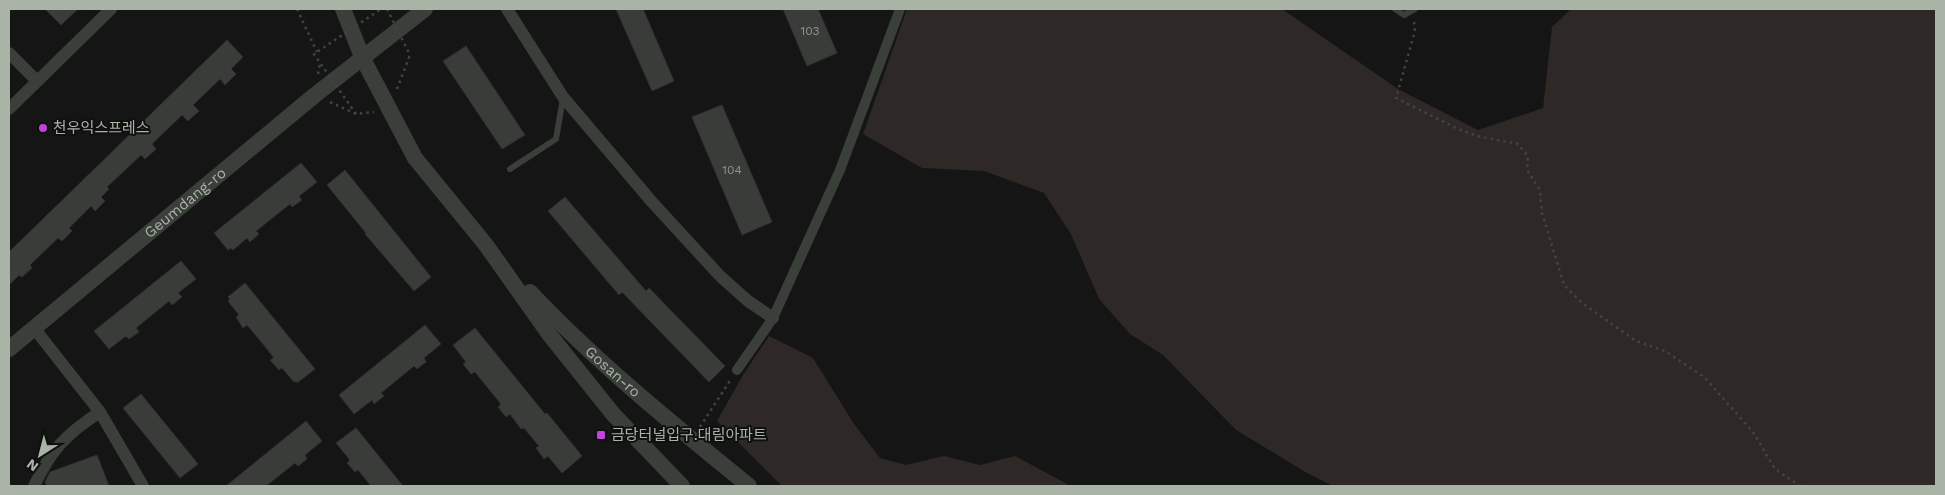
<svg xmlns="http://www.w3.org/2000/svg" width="1945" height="495" font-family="'Work Sans','Noto Sans KR',sans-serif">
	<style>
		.green { fill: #2e2926 }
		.building { fill: #393c39; stroke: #2e312e }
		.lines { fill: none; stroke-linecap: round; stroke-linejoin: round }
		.path { stroke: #40463f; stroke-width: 2.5; stroke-dasharray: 2.5 4; stroke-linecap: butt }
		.service { stroke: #3a3f3a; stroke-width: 6 }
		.pedestrian { stroke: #3a3f3a; stroke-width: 10 }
		.minor { stroke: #3a3f3a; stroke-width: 12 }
		.tertiary { stroke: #3a3f3a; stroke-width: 16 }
		.path-bridge { stroke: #40463f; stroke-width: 2.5; stroke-dasharray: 2.5 4; stroke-linecap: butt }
		.poi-dot { fill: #c344dd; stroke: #0f100f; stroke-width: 2 }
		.labels { text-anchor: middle; stroke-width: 4; stroke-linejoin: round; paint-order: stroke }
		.number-label { font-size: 12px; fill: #8d968c }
		.poi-label { font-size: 15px; fill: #a9b4a7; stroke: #0f100f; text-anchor: start }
		.street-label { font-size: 15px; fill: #a9b4a7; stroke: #0f100f }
	</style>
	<rect width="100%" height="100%" fill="#141514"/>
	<path class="green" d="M907 9H1282L1398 89 1478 130 1543 108 1552 27 1571 9H1936V486H1333L1307 473 1236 430 1163 355 1130 334 1099 299 1071 234 1044 193 984 171 922 168 863 134Z
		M769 336 813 358 854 424 880 458 906 465 944 456 980 465 1015 456 1071 486H782L717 421 743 375Z"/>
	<path class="building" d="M45 9H78L61 25Z
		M616 9H643L674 81 652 91Z
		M783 9H818L837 53 807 66Z
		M227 40 243 57 231 69 236 74 225 85 220 79 193 105 199 111 188 121 182 115 152 144 156 149 145 159 141 155 107 187 109 189 101 197 105 201 95 211 91 206 69 228 72 231 62 241 58 238 30 265 32 268 22 277 19 275 9 285V252Z
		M466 46 525 135 502 149 443 61Z
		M722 105 772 222 742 235 692 117Z
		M301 163 317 182 299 196 302 200 292 207 290 204 256 231 259 234 250 242 247 238 233 250 231 248 228 250 214 233Z
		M345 170 431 277 414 291 365 234 366 233 327 185Z
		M565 197 646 291 649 288 725 366 709 382 622 292 619 295 548 211Z
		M181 261 196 279 178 293 182 297 172 305 169 301 136 328 139 332 129 339 126 336 109 349 94 331Z
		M245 283 315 369 297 383 296 381 294 382 282 368 279 370 270 360 274 358 263 344 247 325 243 328 236 317 239 315 228 301 230 299 228 297Z
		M425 325 441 344 424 358 426 362 417 369 414 366 381 393 384 396 374 404 372 400 354 414 339 395Z
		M475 328 545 414 547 413 582 456 562 473 548 456 544 459 536 448 539 446 524 428 521 429 510 414 506 417 498 407 501 404 475 372 471 374 463 364 466 362 453 345Z
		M141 394 198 464 180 478 123 408Z
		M306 421 322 441 305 455 307 459 298 466 295 463 266 486H226Z
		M356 428 403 486H371L358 470 355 472 347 463 350 460 336 443Z
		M97 455 109 486H47L45 482 50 472Z"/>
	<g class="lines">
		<path class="path" d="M297 9 317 52
			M1414 22 1415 31 1396 98 1458 129 1477 136 1518 144 1528 156 1527 170 1540 190 1542 213 1564 285 1582 303 1636 341 1665 351 1704 377 1753 432 1775 469 1800 486
			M318 74 320 63
			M397 89 410 55
			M330 102 356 114 374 112
			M700 427 731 379"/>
		<path class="service" d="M1395 9 1404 15 1415 9
			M510 169 556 139 563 98"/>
		<path class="pedestrian" d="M737 370 773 318 840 170 900 9"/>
		<path class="minor" d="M507 9 563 97 652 202 720 276 748 301 773 318
			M9 53 37 81
			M9 109 111 9
			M34 328 100 412 143 486
			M34 486C51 450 66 434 100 412"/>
		<g class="tertiary">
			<path d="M343 9 363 59 415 158 486 245 549 334 613 414 682 486"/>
			<path id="s1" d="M530 292C597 363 674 425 749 486"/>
			<path id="s2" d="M9 349 315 95 425 9"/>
		</g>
		<path class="path-bridge" d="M387 9 410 55
			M356 114 314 54 381 9"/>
	</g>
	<g class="poi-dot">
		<circle cx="43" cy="128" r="5"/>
		<rect x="596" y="430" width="10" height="10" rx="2.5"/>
	</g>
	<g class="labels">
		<g class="number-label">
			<text x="810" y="35">103</text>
			<text x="732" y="174">104</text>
		</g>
		<g class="poi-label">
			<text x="53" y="133">천우익스프레스</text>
			<text x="611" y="440">금당터널입구.대림아파트</text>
		</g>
		<g class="street-label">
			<text dy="5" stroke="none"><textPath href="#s2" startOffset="229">Geumdang-ro</textPath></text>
			<text dy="5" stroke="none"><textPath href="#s1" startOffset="115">Gosan-ro</textPath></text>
		</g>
	</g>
	<rect width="1945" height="495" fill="none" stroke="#a9b4a7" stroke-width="20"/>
	<g transform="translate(40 455) rotate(216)" stroke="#0f100f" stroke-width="4" paint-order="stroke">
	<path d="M0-4L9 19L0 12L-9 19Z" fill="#a9b4a7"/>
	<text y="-8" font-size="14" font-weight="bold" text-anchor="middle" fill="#a9b4a7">N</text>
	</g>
</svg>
